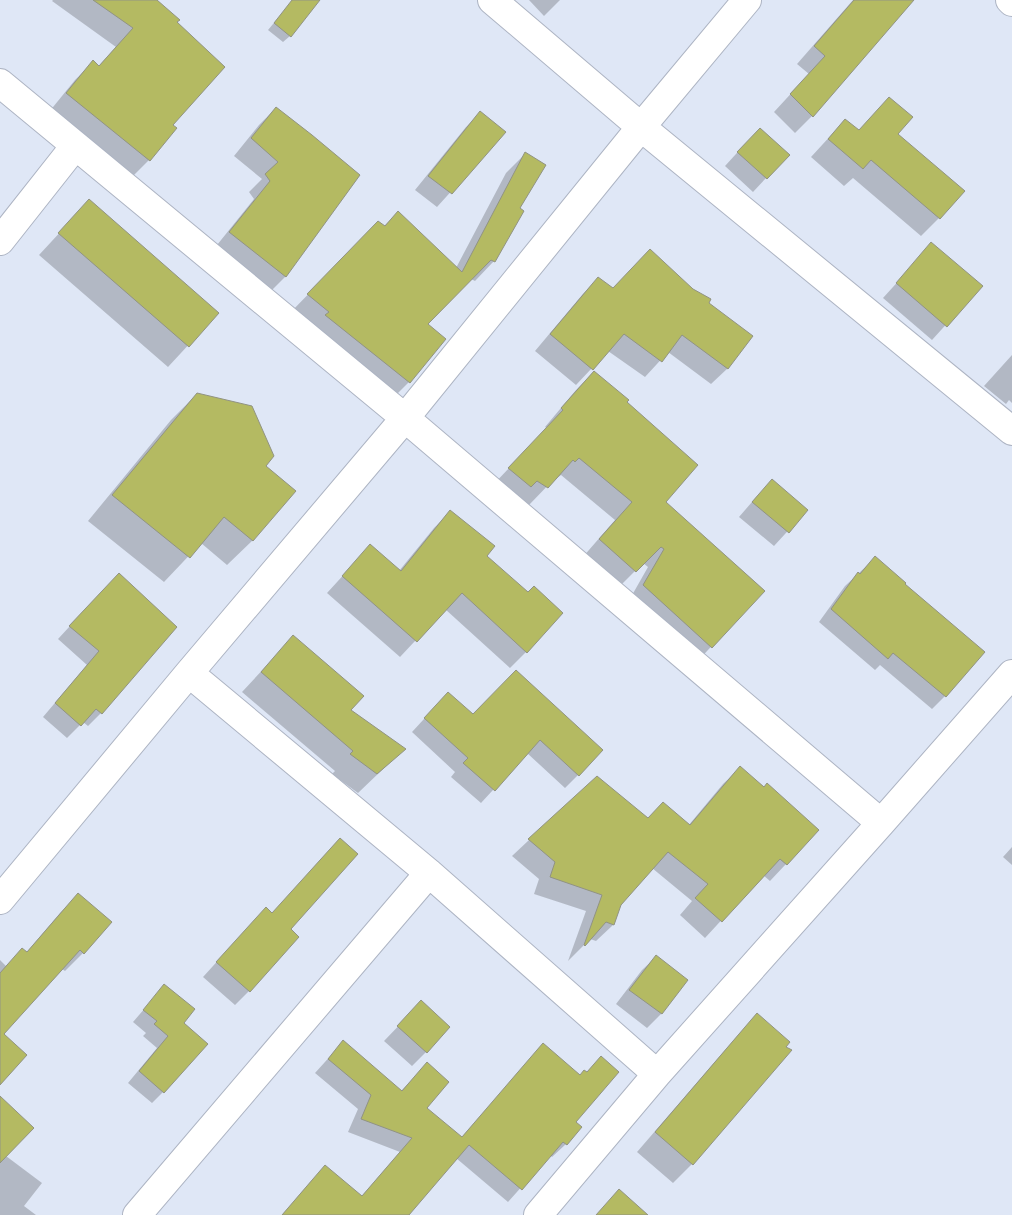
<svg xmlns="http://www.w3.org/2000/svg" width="1012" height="1215" font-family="'Nunito Sans',sans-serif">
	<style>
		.shadow { fill: #0003 }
		.building { fill: #b4ba62; stroke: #919383 }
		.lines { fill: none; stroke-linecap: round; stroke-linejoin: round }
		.minor-casing { stroke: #adb4c3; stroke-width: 30 }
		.minor { stroke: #fff; stroke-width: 28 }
	</style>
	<rect width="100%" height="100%" fill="#dfe7f6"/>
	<path class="shadow" d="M53 0H155L176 23 171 125 175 128 149 160 131 178 49 112 75 80 93 62 98 67 116 47 52 1Z
		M293 0H301L290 36 283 42 268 30Z
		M529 0H560L544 16Z
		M853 0H904L812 116 795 133 774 112 809 74 797 64Z
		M276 108 359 176 285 277 268 294 213 250 254 199 249 192 262 179 234 156 259 125Z
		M480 113 504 133 437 207 415 190 466 127Z
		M845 120 858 131 896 134 939 218 921 236 853 178 844 186 811 157Z
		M746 143 766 178 753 192 725 166Z
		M525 154 518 209 494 261 475 281 471 279 426 324 409 382 390 401 289 314 359 242 384 226 398 213 456 268 506 173Z
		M89 201 218 313 168 367 39 255Z
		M932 244 981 286 932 340 883 298Z
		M598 278 613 290 707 304 728 368 711 384 668 352 645 377 608 351 576 385 535 351 582 295Z
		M1012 355V403L1009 400 1006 404 984 386Z
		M594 372 625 403 664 502 763 591 694 665 627 604 648 567 643 563 618 588 582 558 615 520 561 475 557 478 556 477 529 505 519 497 492 486 547 428 545 427 576 390Z
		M197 394 265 466 253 540 227 565 201 543 164 582 88 521 171 420Z
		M758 495 807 510 774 546 739 517Z
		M450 512 485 556 526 652 510 668 445 609 400 657 327 593 370 546 399 571 434 528Z
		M875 558 904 584 945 696 932 709 880 665 875 670 819 622 845 586Z
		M106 587 175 628 101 713 88 726 83 722 67 738 43 717 87 665 58 639Z
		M293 637 349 710 404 749 358 793 332 774 335 771 242 692Z
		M516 672 578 775 565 788 527 753 481 803 451 777 455 772 412 732 435 707 473 716Z
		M740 768 818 830 770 881 763 875 705 938 680 915 692 901 652 868 620 904 613 925 596 941 590 939 568 961 586 911 534 894 539 879 512 856 529 840 648 819 688 826 723 784Z
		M340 839 289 929 249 991 235 1005 203 977 252 923 272 914Z
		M1012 847V865L1003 857Z
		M78 895 110 922 83 953 65 971 62 969 0 1037V960L6 966 22 950 26 953 60 913Z
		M656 957 687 980 661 1014 647 1028 616 1004 642 970Z
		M165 985 182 1023 163 1092 152 1103 128 1083 157 1048 143 1036 146 1033 133 1022Z
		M757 1015 692 1164 673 1183 637 1152 739 1034Z
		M408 1016 426 1052 412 1066 384 1041Z
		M343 1042 401 1091 427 1064 425 1108 461 1138 543 1045 579 1076 586 1073 601 1058 566 1144 552 1157 550 1155 508 1202 456 1158 407 1215H282L312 1180 361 1197 400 1152 348 1132 358 1109 315 1073Z
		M0 1108 6 1156 42 1183 24 1206 36 1215H0Z"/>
	<path class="building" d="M93 0H157L180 20 177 22 225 67 173 125 177 128 150 161 66 93 93 60 99 66 133 28Z
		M292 0H320L291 37 274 23Z
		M854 0H914L813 117 790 94 825 56 814 46Z
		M889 97 913 117 898 134 965 191 940 219 871 160 863 169 828 139 845 119 859 130Z
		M276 107 312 135 360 175 286 277 229 232 270 181 265 174 278 162 251 138Z
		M480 111 506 132 452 194 428 176Z
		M760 128 790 155 767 179 737 152Z
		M525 152 546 165 520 208 524 211 495 262 491 260 428 324 446 339 410 383 325 315 329 312 307 294 378 221 385 226 398 211 462 272Z
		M89 199 219 313 189 347 58 233Z
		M931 242 983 286 947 327 896 283Z
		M650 249 693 289 711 299 709 303 753 336 728 369 682 335 662 362 624 334 593 370 550 334 598 277 613 288Z
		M594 371 629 400 627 402 698 465 666 502 765 591 712 648 643 585 664 549 661 547 636 572 599 539 632 502 579 458 575 462 573 460 548 488 537 481 531 487 508 468 563 410 561 408Z
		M197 393 252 406 274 456 266 466 296 491 253 541 224 517 190 558 112 495Z
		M772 479 808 510 789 533 752 502Z
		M450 510 495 546 487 556 528 592 534 586 563 613 527 653 462 593 417 642 342 576 370 544 401 571Z
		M875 556 906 583 905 584 985 652 946 697 893 653 888 659 831 609 858 572 860 574Z
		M119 573 177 627 102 714 96 709 81 726 55 703 99 651 69 626Z
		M293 635 364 696 351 710 406 749 377 774 350 754 353 751 261 672Z
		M516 670 603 750 579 776 540 740 495 791 463 763 468 758 424 718 448 692 473 714Z
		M740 766 764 787 767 783 819 830 787 865 780 859 722 922 695 898 708 884 668 852 621 905 614 925 606 922 585 946 584 945 602 895 550 877 555 862 528 839 597 776 648 818 663 802 690 825Z
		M340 838 358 854 291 929 299 937 250 992 216 962 266 907 272 913Z
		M78 893 112 922 84 954 80 950 4 1034 27 1055 0 1085V973L22 948 27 952Z
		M656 955 688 980 662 1014 629 990Z
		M164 984 195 1009 184 1023 208 1044 164 1093 139 1071 168 1036 154 1024 157 1021 143 1010Z
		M421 1000 450 1027 427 1053 397 1026Z
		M757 1013 790 1042 786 1047 792 1050 693 1165 655 1132Z
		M343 1040 402 1091 427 1062 449 1082 427 1108 462 1137 543 1043 580 1075 584 1070 587 1072 601 1056 619 1072 576 1122 582 1127 567 1145 563 1142 522 1190 469 1145 409 1215H282L325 1165 362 1196 412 1138 361 1119 371 1095 328 1059Z
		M0 1096 34 1128 0 1163Z
		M619 1189 648 1215H596Z"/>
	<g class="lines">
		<defs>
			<path id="minor" d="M492 0 641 127 1012 431
				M1010 0 1012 2
				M0 83 405 418 881 823
				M0 241 75 146
				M189 673 429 873 657 1074
				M0 900 189 673 405 418 641 127 747 0
				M137 1215 429 873
				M538 1215 657 1074 881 823 1012 674"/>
		</defs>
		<use href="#minor" class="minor-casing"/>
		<use href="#minor" class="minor"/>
	</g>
</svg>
